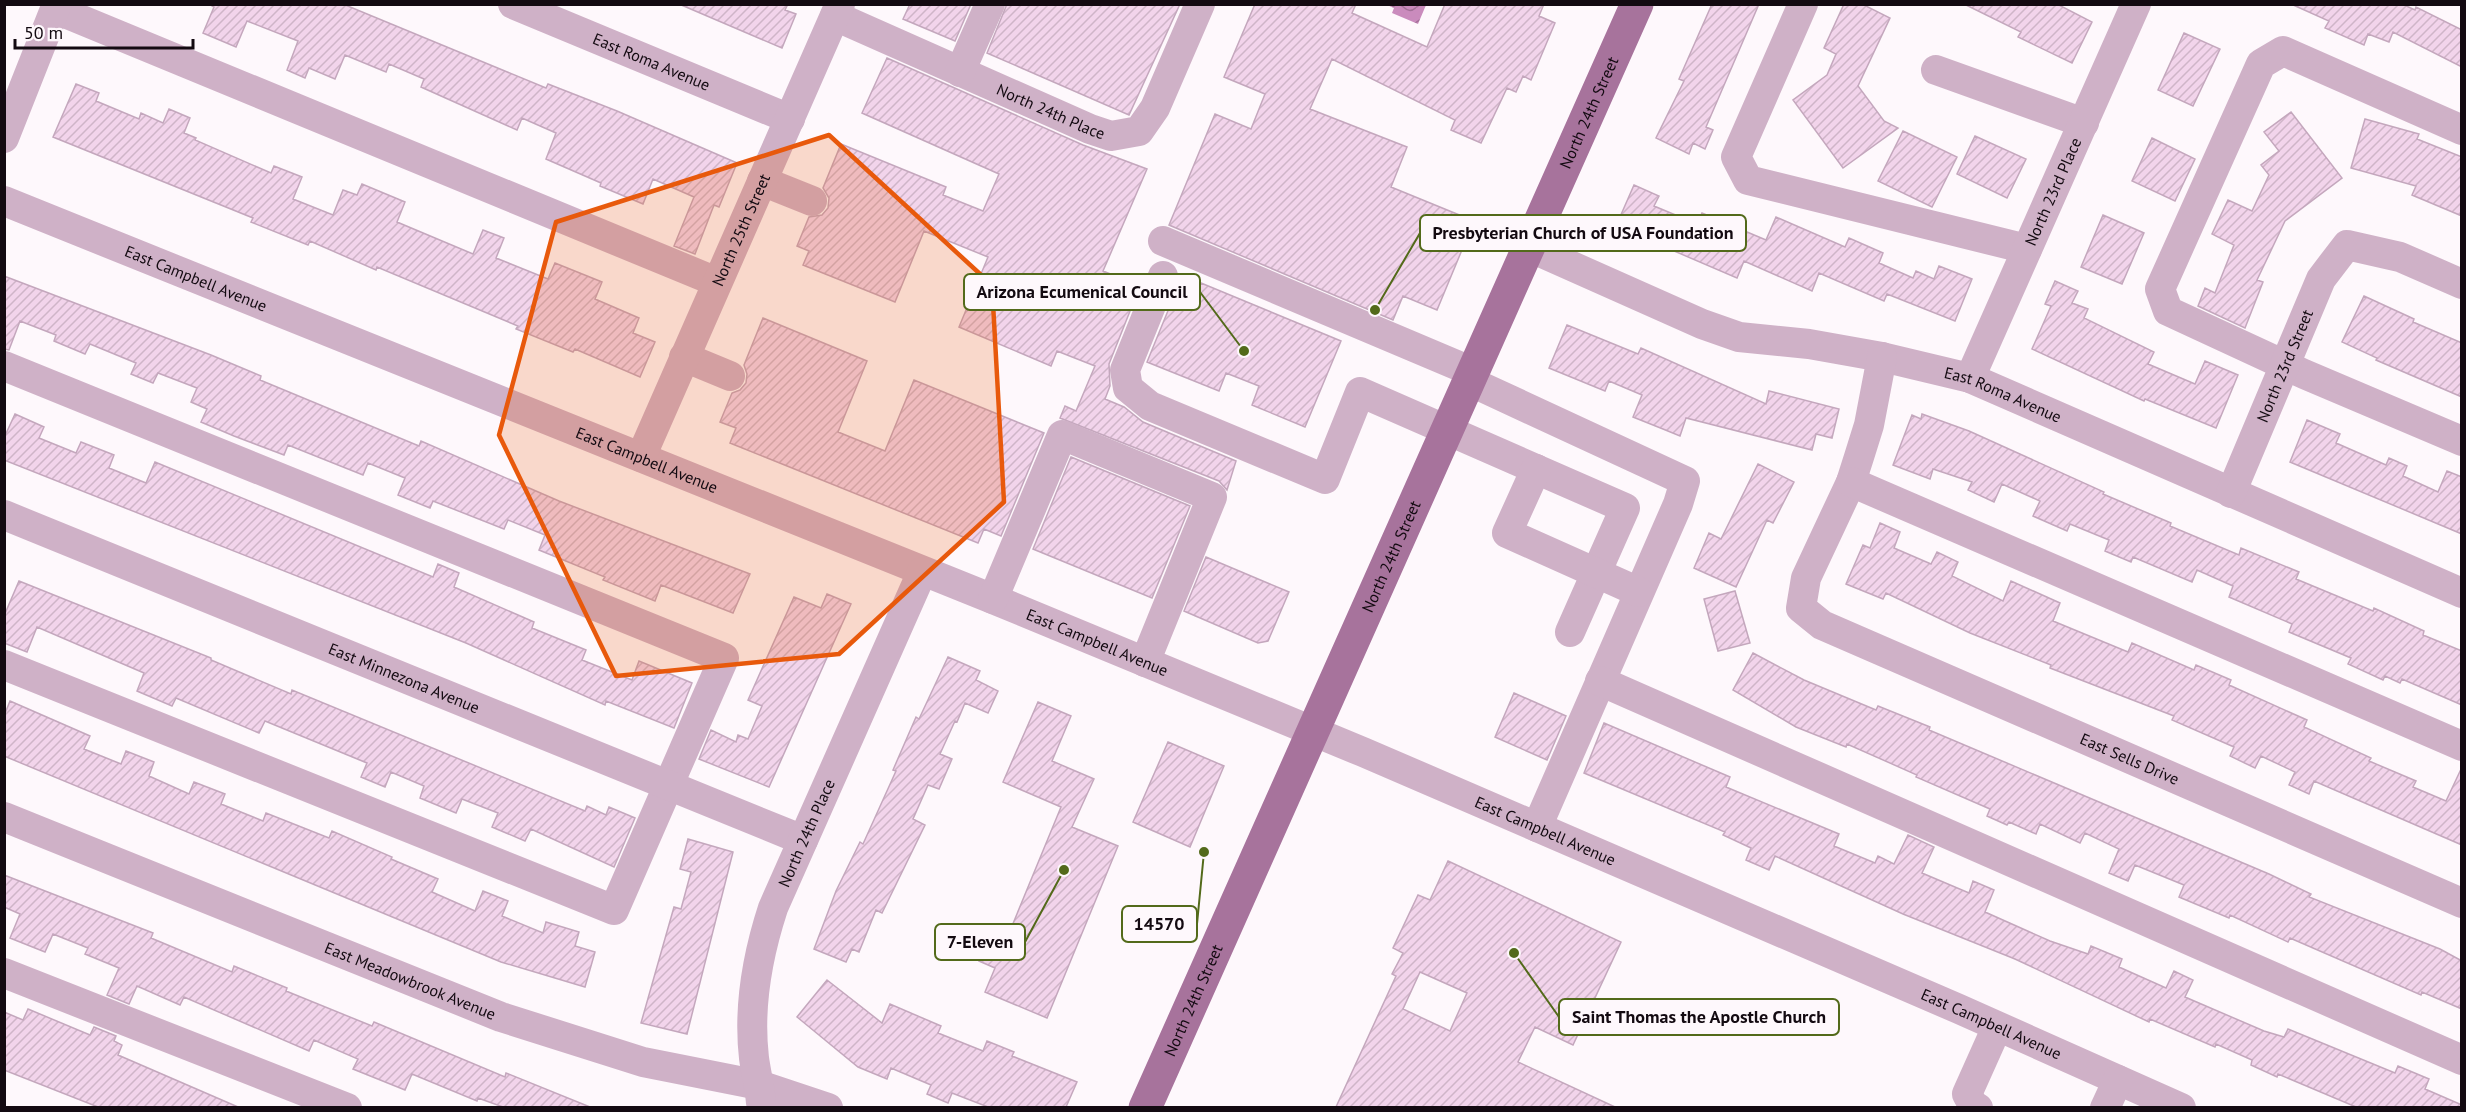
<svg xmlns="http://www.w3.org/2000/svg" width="2466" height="1112" font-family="'PT Sans',sans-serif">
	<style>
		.water { fill: url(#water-waves) }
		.building { fill: url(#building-hatch); stroke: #c4a7bd; stroke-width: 1.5; fill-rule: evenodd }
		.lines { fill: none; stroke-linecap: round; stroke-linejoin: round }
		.minor { stroke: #cfb1c7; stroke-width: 30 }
		.major { stroke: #a7739c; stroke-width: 33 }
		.marked { fill: #e8590c; fill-opacity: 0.2; stroke: #e8590c; stroke-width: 4.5; stroke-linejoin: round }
		.labels { text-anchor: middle; stroke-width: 4.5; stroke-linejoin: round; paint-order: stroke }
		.street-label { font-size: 16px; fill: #130a11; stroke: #fef8fc }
		.leader { fill: none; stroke: #536a1a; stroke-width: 2 }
		.callout-dot { fill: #536a1a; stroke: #fef8fc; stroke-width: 2 }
		.callout { fill: #fef8fc; stroke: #536a1a; stroke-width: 2 }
		.callout-label { font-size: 18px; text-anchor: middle; font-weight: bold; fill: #130a11 }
	</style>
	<defs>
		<pattern id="water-waves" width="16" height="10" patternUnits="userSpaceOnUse" patternTransform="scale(1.5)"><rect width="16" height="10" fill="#ca8bbd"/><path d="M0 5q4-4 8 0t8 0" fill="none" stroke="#a37098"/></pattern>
		<pattern id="building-hatch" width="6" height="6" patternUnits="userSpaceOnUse" patternTransform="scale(1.5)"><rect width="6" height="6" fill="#f2d4eb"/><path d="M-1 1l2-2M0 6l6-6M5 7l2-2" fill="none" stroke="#cfb5c8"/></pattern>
	</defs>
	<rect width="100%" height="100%" fill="#fef8fc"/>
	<path class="water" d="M1387 5H1426L1418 24 1392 13 1394 8Z"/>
	<path class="building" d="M209 4H343L546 88 548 84 617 111 737 163 719 207 714 205 695 254 674 246 694 197 653 179 643 204 600 186 601 183 546 159 556 133 522 118 517 130 421 87 424 79 389 64 386 72 345 55 335 79 309 68 305 78 287 70 298 41 247 21 236 47 203 33 214 7Z
		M679 4H788L785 10 796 14 782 48Z
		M910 4H971L955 41 903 19Z
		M1007 4H1180L1129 115 987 53Z
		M1255 4H1356L1352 13 1427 47 1445 4H1544L1539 16 1555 23 1531 80 1523 76 1516 92 1507 88 1481 143 1451 130 1455 120 1332 59 1310 109 1407 147 1391 187 1474 221 1437 310 1403 296 1393 320 1169 225 1215 114 1251 129 1265 94 1224 77Z
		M1712 4H1759L1706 127 1713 130 1705 149 1693 143 1689 154 1656 138 1684 81 1679 79Z
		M1844 4H1862L1890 18 1858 86 1884 121 1898 128 1843 168 1793 100 1827 75 1836 54 1824 48Z
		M1964 4H2057L2092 22 2072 63 2018 37 2021 32Z
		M2291 4H2402L2415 10 2416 7 2462 30V67L2393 32 2389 42 2368 34 2364 45 2325 28 2329 21Z
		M2184 33 2220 49 2193 106 2158 90Z
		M887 58 1083 145 1147 169 1103 271 1140 286 1109 364 1110 386 1105 399 1124 407 1143 422 1236 461 1227 490 1219 481 1060 418 1065 406 1076 411 1095 366 1057 351 1051 366 959 327 988 257 924 231 895 302 803 265 809 251 797 246 809 217 822 215 828 208 829 198 823 188 841 144 946 187 943 195 983 211 999 174 862 113Z
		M76 84 99 93 96 101 139 119 141 113 163 123 169 109 190 118 184 133 196 138 195 140 271 173 274 166 302 177 293 199 333 215 343 190 357 195 362 184 405 202 397 222 473 254 483 230 504 238 496 258 548 279 555 263 602 282 595 299 639 318 633 333 655 342 640 377 575 349 573 352 516 329 518 326 377 267 376 270 310 241 308 245 251 222 253 218 53 137Z
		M2291 112 2342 178 2285 221 2257 280 2263 282 2245 328 2198 306 2205 288 2215 293 2234 245 2212 234 2228 200 2252 211 2269 175 2261 165 2279 151 2264 132Z
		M2365 119 2419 134 2417 139 2462 157V216L2412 195 2416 186 2351 168Z
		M1903 131 1957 157 1932 207 1878 181Z
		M1975 136 2026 159 2007 198 1957 174Z
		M2152 138 2195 159 2175 201 2132 181Z
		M1634 185 1659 196 1654 206 1697 224 1702 213 1766 240 1776 217 1845 247 1849 238 1883 253 1879 263 1913 278 1916 271 1934 279 1939 266 1972 279 1955 321 1887 294 1884 301 1819 273 1812 291 1744 261 1737 278 1616 226Z
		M2103 215 2144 233 2122 284 2081 267Z
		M4 276 211 355 261 376 260 380 419 446 421 441 559 501 750 574 733 613 661 585 655 601 603 580 605 577 539 550 545 535 508 520 504 529 433 501 430 508 398 495 405 478 368 463 363 475 288 445 284 455 234 436 201 422 207 409 191 402 197 388 158 373 153 383 131 374 136 363 90 344 85 354 54 341 56 335 20 321 9 350 4 349Z
		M2055 281 2078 291 2072 303 2088 309 2084 318 2154 352 2148 364 2195 384 2205 361 2238 375 2216 428 2145 399 2144 401 2032 349 2051 306 2045 304Z
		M1201 283 1341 341 1305 427 1252 405 1259 386 1226 373 1219 391 1147 362 1174 296 1192 304Z
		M2364 296 2414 319 2413 322 2462 343V397L2376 360 2377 358 2342 342Z
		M763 318 867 361 838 432 885 451 914 380 1044 433 1001 536 984 529 978 543 730 443 736 428 720 422 732 393 740 390 746 383 747 374 744 365Z
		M1567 325 1638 354 1641 348 1766 404 1769 391 1839 409 1832 438 1816 434 1812 450 1686 418 1680 436 1663 429 1633 417 1642 395 1609 381 1605 391 1549 368Z
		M15 414 44 427 39 438 76 453 81 442 114 455 109 468 146 483 155 462 433 577 438 564 459 573 454 587 534 622 532 628 586 650 582 660 632 680 639 661 692 683 674 728 606 701 605 705 466 643 4 460V438Z
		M1922 414 1969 431 2104 492 2103 494 2171 523 2170 526 2239 555 2241 548 2299 572 2296 579 2373 611 2374 608 2424 631 2423 635 2462 651V705L2402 679 2400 683 2385 676 2383 680 2348 664 2351 658 2289 632 2292 624 2229 597 2233 586 2197 570 2192 582 2133 557 2131 562 2105 551 2109 540 2070 524 2067 531 2033 516 2040 501 2002 484 1994 502 1968 490 1972 482 1933 469 1930 479 1893 465 1912 415 1921 419Z
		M2307 420 2340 434 2336 443 2386 465 2389 458 2407 466 2403 476 2438 492 2447 471 2462 477V534L2290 462Z
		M1071 457 1190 506 1152 598 1033 549Z
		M1758 464 1794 482 1773 523 1767 520 1736 587 1694 568 1709 533 1721 539Z
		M1880 523 1900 532 1894 548 1931 564 1937 552 1958 562 1952 576 2003 601 2011 581 2060 603 2053 621 2128 652 2132 643 2194 670 2196 665 2231 680 2229 685 2307 720 2304 727 2371 758 2369 761 2416 781 2413 787 2446 801 2462 767V845L2314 781 2309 794 2289 785 2295 772 2261 756 2255 768 2230 756 2234 747 2172 720 2174 716 2050 668 2051 665 1970 633 1886 593 1883 599 1846 584 1863 545 1870 548Z
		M1206 557 1289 592 1268 641 1258 643 1184 611Z
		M19 581 211 658V660L291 694 292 690 585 811 587 806 606 815 609 807 635 818 614 867 531 829 525 841 492 827 498 813 462 799 456 813 420 798 424 786 391 772 385 787 361 777 367 763 265 721 259 733 176 698 172 706 137 691 144 673 37 627 27 652 4 643V616Z
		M1735 591 1750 643 1718 651 1704 599Z
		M827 594 851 604 769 787 699 759 711 730 736 742 738 735 748 739 762 706 748 700 794 597 821 608Z
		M1753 653 1804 680 1876 710 1878 706 1930 727 1929 730 2269 874 2311 894 2309 897 2440 949 2462 961V1009L2422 992 2421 995 2290 938 2288 942 2230 915 2229 918 2179 897 2184 885 2135 865 2128 881 2109 873 2119 849 2085 833 2080 843 2040 824 2036 834 2009 822 2007 825 1987 816 1990 809 1916 777 1917 775 1847 744 1846 747 1796 727 1733 690Z
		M948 657 980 671 976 680 998 691 988 713 965 703 957 722 955 721 940 754 952 759 939 789 928 785 913 819 925 825 882 913 876 910 859 952 852 949 846 962 814 949 836 891 860 842 863 844 896 771 893 770 916 717 919 719Z
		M1514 693 1566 716 1547 760 1495 737Z
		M10 701 90 736 84 749 121 764 126 751 154 762 149 776 189 794 194 782 225 794 221 804 263 821 266 813 329 838 332 831 392 857 391 859 438 879 432 892 475 911 483 891 508 901 502 916 543 933 546 922 579 932 575 946 595 952 585 987 501 962 4 756V716Z
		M1038 702 1071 716 1052 761 1094 779 1072 827 1118 846 1047 1018 985 992 995 968 979 961 989 936 1005 943 1061 807 1003 782Z
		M1604 723 1730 777 1726 787 1839 834 1834 846 1875 863 1878 856 1894 864 1908 835 1934 847 1922 873 1969 893 1973 881 1994 890 1985 912 2050 941 2088 954 2091 946 2122 959 2119 967 2166 988 2174 971 2193 980 2185 997 2264 1031 2284 1037 2288 1029 2395 1073 2398 1066 2429 1079 2425 1089 2462 1105V1107H2356L2278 1074 2277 1077 2251 1065 2252 1060 2216 1044 2215 1047 2150 1019 2149 1022 2015 959 1903 914 1775 856 1769 870 1746 860 1751 848 1723 835 1725 832 1584 773Z
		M1168 742 1224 766 1190 847 1133 822Z
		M688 839 733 852 687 1034 641 1023 674 907 681 909 691 872 680 869Z
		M1448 861 1621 942 1573 1045 1535 1027 1518 1062 1615 1107H1336L1396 976 1392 974 1403 953 1393 948 1418 895 1430 900ZM1420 972 1467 993 1450 1031 1403 1009Z
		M4 875 153 933 151 938 232 972 234 966 287 988 286 991 372 1026 374 1022 505 1077 506 1073 590 1107H503L478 1098 477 1101 412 1074 405 1090 353 1069 358 1059 314 1040 309 1051 184 997 180 1005 137 986 129 1004 107 995 119 968 85 954 88 948 53 934 45 952 10 938 20 914 4 907Z
		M827 980 882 1023 890 1004 941 1026 938 1033 983 1051 987 1041 1014 1052 1012 1056 1077 1082 1066 1107H988L952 1093 948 1103 927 1094 931 1085 891 1068 887 1079 858 1067 797 1017Z
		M28 1009 90 1035 94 1027 116 1036 114 1041 122 1045 118 1055 238 1107H98L4 1070V1012L23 1020Z"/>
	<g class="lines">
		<g class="minor">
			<path id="s1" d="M513 4 790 119"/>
			<path d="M1803 4 1736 157 1748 180 2027 249"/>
			<path d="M55 9 717 282"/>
			<path id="s2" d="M835 16 1090 129 1111 136 1139 131 1155 108 1200 4"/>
			<path d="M1936 70 2084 123"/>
			<path d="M960 72 990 4"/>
			<path d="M2462 130 2283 51 2261 64 2160 289 2168 311 2304 374 2462 441"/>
			<path d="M4 138 57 4"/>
			<path d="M762 181 812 201"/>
			<path id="s3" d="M4 201 993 599 1363 752 1959 1009 2181 1108"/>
			<path d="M1163 241 1473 372"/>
			<path id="s4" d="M1529 247 1702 324 1739 337 1809 344 1882 357 1970 378 2462 593"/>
			<path d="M1163 276 1125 370 1128 388 1150 406 1325 479 1360 392 1625 508 1570 632"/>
			<path d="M684 357 730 376"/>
			<path id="s5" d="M1882 357 1869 425 1859 457 1851 482 1806 578 1801 608 1822 625 2462 903"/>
			<path d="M4 366 724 658 614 910 4 665"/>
			<path id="s6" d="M1970 378 2136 4"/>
			<path d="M1469 381 1685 481 1678 504 1537 827"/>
			<path id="s7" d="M641 457 840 4"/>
			<path d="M1536 469 1507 533 1639 592"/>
			<path d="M1851 482 2462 746"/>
			<path id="s8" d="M2231 493 2321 279 2347 245 2400 257 2462 284"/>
			<path id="s9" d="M4 515 803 840"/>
			<path d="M993 599 1062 435 1212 497 1145 662"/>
			<path d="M1600 681 2462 1060"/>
			<path id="s10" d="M4 817 501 1017 643 1062 759 1085 828 1108"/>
			<path d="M4 973 347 1108"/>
			<path id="s11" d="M761 1103C760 1088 756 1073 754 1058 748 1006 757 957 773 908L922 572"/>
			<path d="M1978 1108 1973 1105 1967 1094 1997 1027"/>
			<path d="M2105 1108 2118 1080"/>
		</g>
		<path class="major" id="s12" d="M1145 1108 1637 4"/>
	</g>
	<path class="marked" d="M829 135 992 285 1004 502 839 654 616 676 499 435 556 222Z"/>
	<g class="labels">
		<g class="street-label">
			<text dy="6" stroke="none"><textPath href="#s1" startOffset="150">East Roma Avenue</textPath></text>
			<text dy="6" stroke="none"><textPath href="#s2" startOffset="236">North 24th Place</textPath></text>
			<text dy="6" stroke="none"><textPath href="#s12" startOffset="1090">North 24th Street</textPath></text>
			<text dy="6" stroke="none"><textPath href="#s6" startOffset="204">North 23rd Place</textPath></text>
			<text dy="6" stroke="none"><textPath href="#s7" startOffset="248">North 25th Street</textPath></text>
			<text dy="6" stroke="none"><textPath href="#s3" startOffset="207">East Campbell Avenue</textPath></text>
			<text dy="6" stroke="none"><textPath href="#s8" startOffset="138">North 23rd Street</textPath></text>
			<text dy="6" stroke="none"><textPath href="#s4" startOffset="500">East Roma Avenue</textPath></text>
			<text dy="6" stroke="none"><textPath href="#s3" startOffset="693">East Campbell Avenue</textPath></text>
			<text dy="6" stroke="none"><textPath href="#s12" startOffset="604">North 24th Street</textPath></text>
			<text dy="6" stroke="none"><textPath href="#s3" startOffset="1179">East Campbell Avenue</textPath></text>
			<text dy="6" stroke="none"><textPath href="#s9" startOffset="432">East Minnezona Avenue</textPath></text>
			<text dy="6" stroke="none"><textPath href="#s5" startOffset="628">East Sells Drive</textPath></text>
			<text dy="6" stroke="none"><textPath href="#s3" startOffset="1665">East Campbell Avenue</textPath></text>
			<text dy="6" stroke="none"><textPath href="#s11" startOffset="280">North 24th Place</textPath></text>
			<text dy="6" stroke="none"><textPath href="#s10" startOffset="438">East Meadowbrook Avenue</textPath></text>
			<text dy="6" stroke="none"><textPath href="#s12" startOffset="118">North 24th Street</textPath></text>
			<text dy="6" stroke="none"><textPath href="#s3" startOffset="2151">East Campbell Avenue</textPath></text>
		</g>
	</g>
	<path class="leader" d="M1375 310L1420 233M1244 351L1200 292M1204 852L1197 924M1064 870L1025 942M1514 953L1559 1017"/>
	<g class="callout-dot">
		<circle cx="1375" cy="310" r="6"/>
		<circle cx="1244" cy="351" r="6"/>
		<circle cx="1204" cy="852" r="6"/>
		<circle cx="1064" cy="870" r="6"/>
		<circle cx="1514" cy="953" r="6"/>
	</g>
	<g class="callout">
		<rect x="1420" y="215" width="326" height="36" rx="6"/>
		<rect x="964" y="274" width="236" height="36" rx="6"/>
		<rect x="1122" y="906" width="75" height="36" rx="6"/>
		<rect x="935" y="924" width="90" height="36" rx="6"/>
		<rect x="1559" y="999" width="280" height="36" rx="6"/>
	</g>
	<g class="callout-label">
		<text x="1583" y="239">Presbyterian Church of USA Foundation</text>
		<text x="1082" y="298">Arizona Ecumenical Council</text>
		<text x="1159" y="930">14570</text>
		<text x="980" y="948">7-Eleven</text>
		<text x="1699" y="1023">Saint Thomas the Apostle Church</text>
	</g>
	<rect width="2466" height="1112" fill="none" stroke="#130a11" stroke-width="12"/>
	<path d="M15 39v9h178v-9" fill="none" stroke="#130a11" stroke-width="3"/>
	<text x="24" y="39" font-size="18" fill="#130a11" stroke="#fef8fc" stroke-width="4.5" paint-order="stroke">50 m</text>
</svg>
